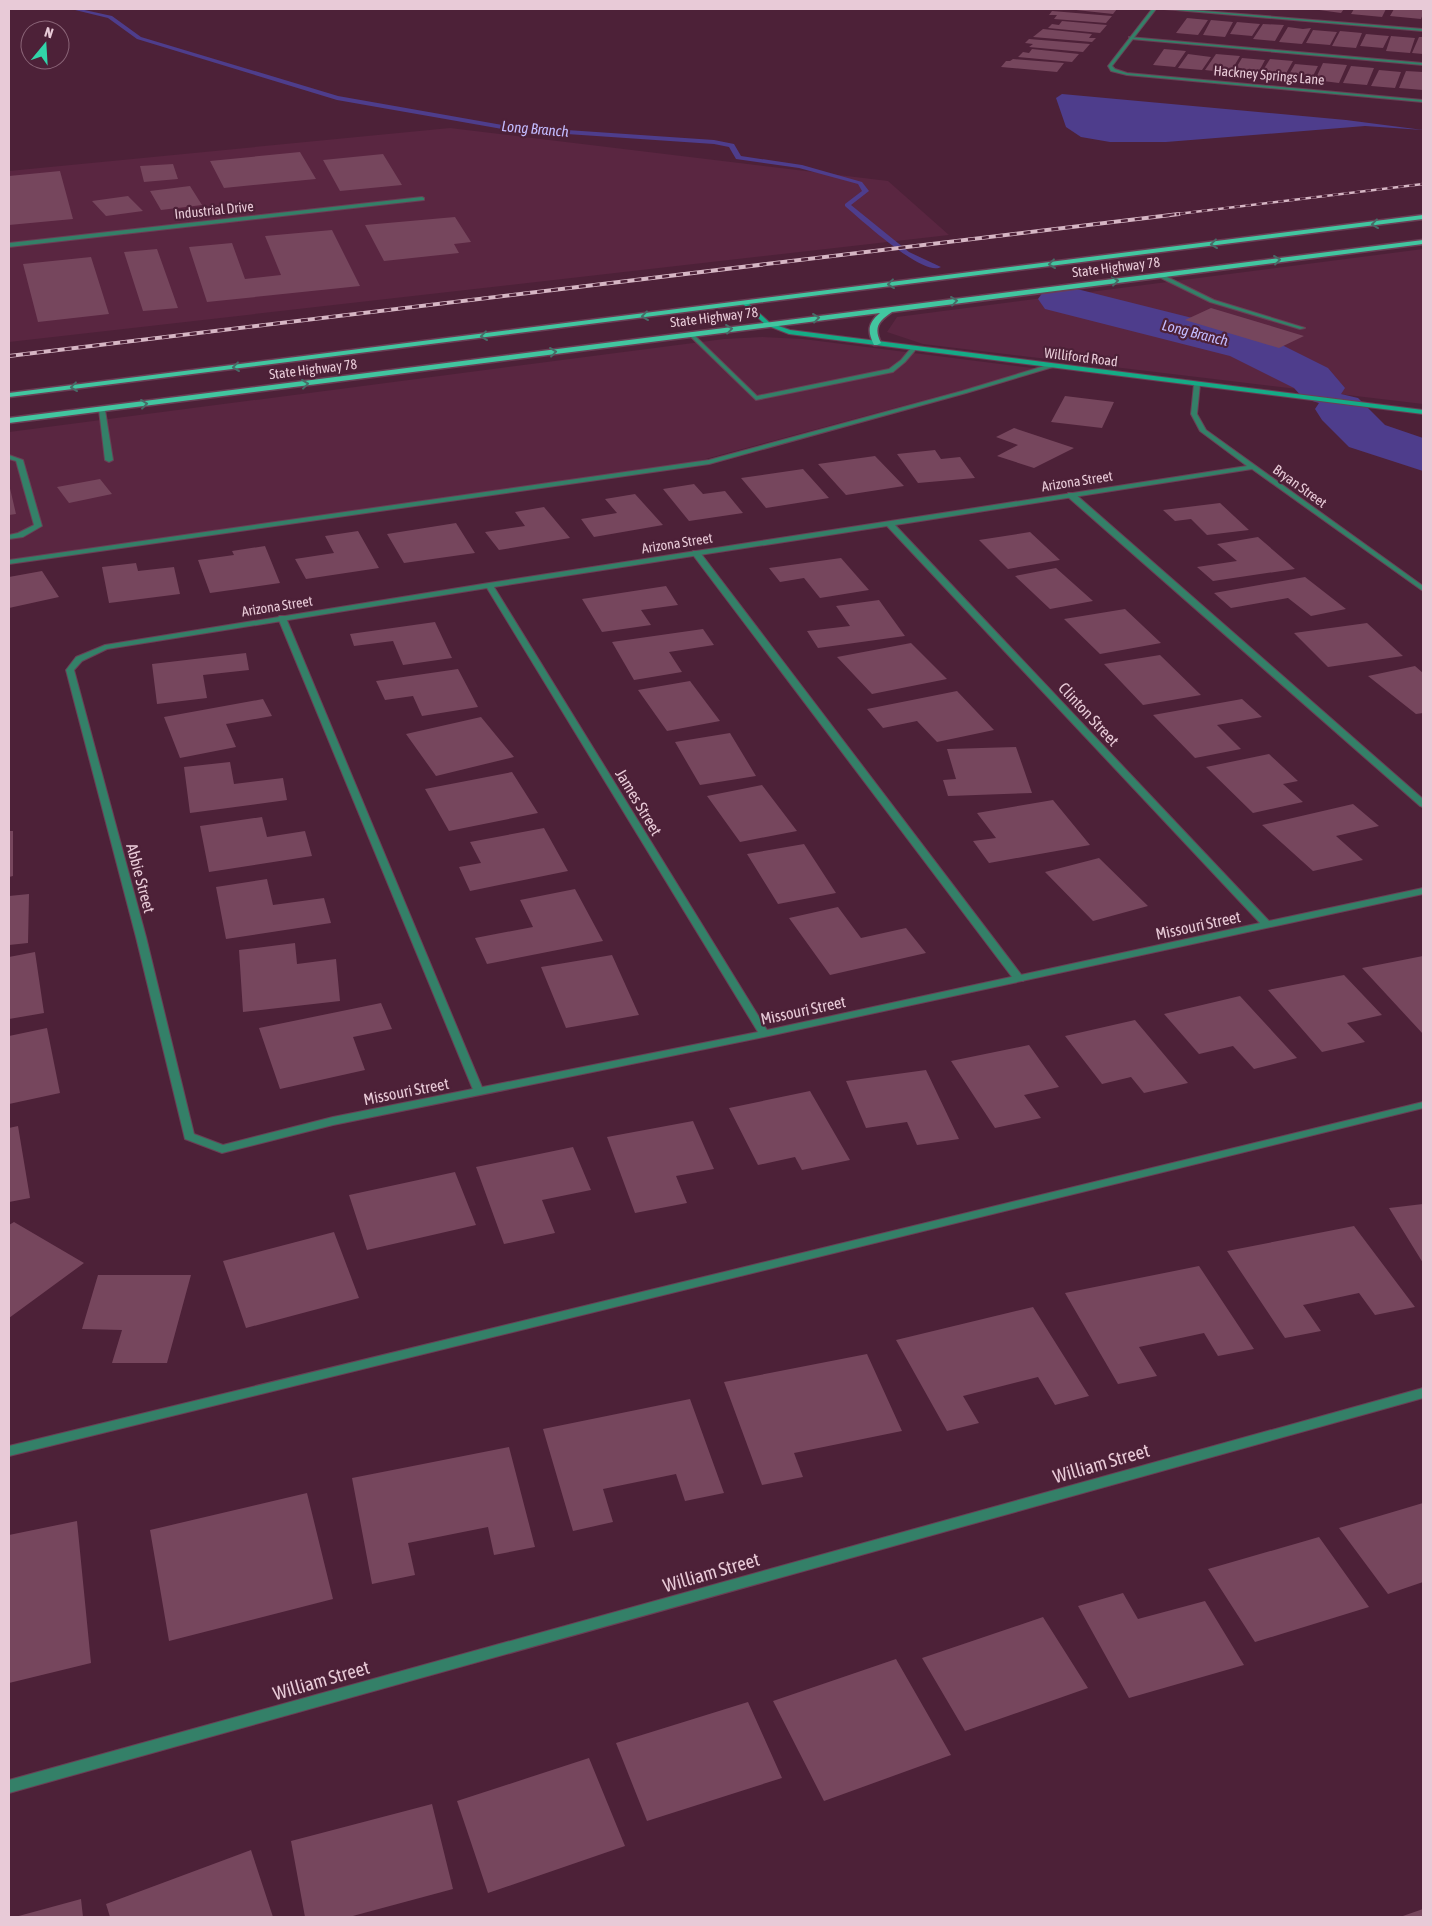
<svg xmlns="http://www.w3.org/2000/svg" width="1432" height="1926" font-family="'Asap Condensed',sans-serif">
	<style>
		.built { fill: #5a2641 }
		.water { fill: #4e3d8c }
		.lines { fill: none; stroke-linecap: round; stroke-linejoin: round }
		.stream { fill: #4e3d8c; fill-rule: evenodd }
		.river { fill: #4e3d8c; fill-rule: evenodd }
		.building { fill: #76465d }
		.lane-casing { stroke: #693f55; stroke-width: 2 }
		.street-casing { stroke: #693f55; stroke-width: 2 }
		.secondary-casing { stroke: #693f55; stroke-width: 2 }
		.primary-casing { stroke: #693f55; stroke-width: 3 }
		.lane { fill: #348068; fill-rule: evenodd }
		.street { fill: #348068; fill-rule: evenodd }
		.secondary { fill: #15ab86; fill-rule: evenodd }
		.primary { fill: #42c6a0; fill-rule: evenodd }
		.rail-far1-casing { stroke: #d6b6c4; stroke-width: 2.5 }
		.rail-casing { stroke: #d6b6c4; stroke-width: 4 }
		.rail-far1 { stroke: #4d2138; stroke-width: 2; stroke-dasharray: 5.5; stroke-linecap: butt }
		.rail { stroke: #4d2138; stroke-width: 2.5; stroke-dasharray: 7; stroke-linecap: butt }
		.oneway { stroke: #486b67 }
		.labels { text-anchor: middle; stroke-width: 4.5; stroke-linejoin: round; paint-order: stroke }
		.far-street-label { font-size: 14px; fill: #e8cad7; stroke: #4d2138 }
		.far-water-label { font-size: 15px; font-style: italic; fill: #c2bafd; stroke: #4d2138 }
		.street-label { font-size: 16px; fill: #e8cad7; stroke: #4d2138 }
		.near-street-label { font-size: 19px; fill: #e8cad7; stroke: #4d2138 }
	</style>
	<rect width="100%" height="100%" fill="#4d2138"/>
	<path class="built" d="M450 128 888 181 949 235 9 342V171Z
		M1423 249V404L923 344 887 332 897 317Z
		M762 337 803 339 1040 369 687 464 9 560V432L724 339Z"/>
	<path class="water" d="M1062 94 1346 120 1423 130 1365 126 1166 142H1110L1081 137 1066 127 1056 98Z"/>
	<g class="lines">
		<path class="stream" d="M71 9H80L112 16 141 37 338 96 508 126 714 140 734 144 741 156 802 165 862 182 869 191 851 205 909 252 941 267C924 278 859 218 845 206V204L862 191 858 184 799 168 736 159 729 147 714 144 508 130 337 100 137 39 108 18Z"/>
		<path class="river" d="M1061 285 1264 336 1328 368 1345 388 1341 394 1358 398 1385 425 1423 438V471L1349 447 1322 420 1315 409 1319 403 1303 398 1294 388 1230 356 1045 309 1038 299 1045 289Z"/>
	</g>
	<path class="building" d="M1067 9H1117L1113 14Z
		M1312 9H1344L1341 13Z
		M1354 9H1386L1382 17 1351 14Z
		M1394 9H1423V14L1421 19 1390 16Z
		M1052 11 1112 16 1106 23 1054 19 1057 15H1049Z
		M1187 18 1208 20 1198 35 1176 33Z
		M1211 20 1233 22 1225 37 1203 35Z
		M1062 21 1107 25 1100 33 1048 28 1052 24 1059 25Z
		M1237 22 1260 24 1252 36 1230 34Z
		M1263 24 1284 25 1275 41 1253 39Z
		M1288 27 1303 29 1311 28 1302 44 1279 42Z
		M1043 29 1092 34 1089 38H1096L1092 42 1033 37Z
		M1313 30 1337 32 1330 45 1306 43Z
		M1340 31 1362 33 1356 48 1332 46Z
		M1366 34 1389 36 1383 48 1360 46Z
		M1391 36 1415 38 1410 53 1386 51Z
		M1419 37H1423V54L1412 53Z
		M1029 39 1090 44 1083 52 1029 47 1033 44 1025 43Z
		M1032 49 1079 54 1072 62 1018 57 1023 52 1029 53Z
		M1164 49 1186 51 1175 67 1153 65Z
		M1188 54 1211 57 1202 70 1178 68Z
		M1216 54 1240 56 1230 73 1205 70Z
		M1242 58 1265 60 1257 75 1233 73Z
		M1013 59 1064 63 1057 72 1001 67 1006 61H1010Z
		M1270 59 1293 61 1284 77 1260 75Z
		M1323 63 1347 65 1339 83 1315 80Z
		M1295 64 1318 66 1311 80 1287 78Z
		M1351 66 1374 68 1367 85 1343 83Z
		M1379 70 1401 72 1395 88 1371 86Z
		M1406 71 1423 72V90L1399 88Z
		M300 152 316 179 224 188 210 161Z
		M383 154 402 185 340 191 323 160Z
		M173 164 178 179 144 182 140 166Z
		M60 171 73 219 9 225V176Z
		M190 186 202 205 161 210 150 191Z
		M128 196 143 211 106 216 92 201Z
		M455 217 471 242 454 244 459 253 384 261 365 225Z
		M332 230 360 286 207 302 189 247 232 243 245 279 281 275 265 236Z
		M157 249 178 308 143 311 124 252Z
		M91 257 109 314 38 322 23 264Z
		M1211 308 1304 336 1279 348 1185 320Z
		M1065 396 1114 402 1102 428 1051 422Z
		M1014 428 1074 448 1034 468 997 456 1018 445 996 437Z
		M935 450 941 459 960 457 975 478 918 483 897 454Z
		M875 456 904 486 846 495 818 464Z
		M803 469 829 498 766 508 741 478Z
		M100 479 112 494 69 503 57 487Z
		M9 484 16 514 9 515Z
		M694 484 703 494 725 491 743 513 689 521 663 489Z
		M635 494 663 525 594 537 581 519 617 513 605 499Z
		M1220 503 1249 530 1207 535 1191 519 1175 521 1163 510Z
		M544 507 570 538 499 550 485 532 525 526 515 512Z
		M456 523 475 553 404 563 387 534Z
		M358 531 379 568 306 579 295 559 334 553 325 536Z
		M1030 532 1060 560 1008 569 979 540Z
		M1258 537 1295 569 1213 581 1197 567 1237 561 1217 544Z
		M265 546 280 583 210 593 198 560 234 555 232 551Z
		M841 558 869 590 820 598 804 578 780 582 769 568Z
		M136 563 138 571 174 567 180 594 109 603 102 567Z
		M1056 568 1093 601 1050 609 1015 576Z
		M42 571 59 597 9 608V577Z
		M1305 577 1346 609 1311 616 1288 598 1231 608 1214 593Z
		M666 586 678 605 641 610 651 625 602 632 582 599Z
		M879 600 905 636 818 648 807 631 850 626 836 606Z
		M1125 609 1161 643 1100 654 1064 619Z
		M435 622 452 658 403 665 393 641 354 646 350 634Z
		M1367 623 1403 656 1328 667 1294 633Z
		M703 629 714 645 669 652 682 672 634 680 612 642Z
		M911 643 947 679 872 694 837 657Z
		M246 653 249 670 203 675 207 698 157 704 152 664Z
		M1160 655 1201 695 1143 705 1104 664Z
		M1415 666 1423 673V713L1416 714 1368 676Z
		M458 669 478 707 422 716 413 696 385 700 376 681Z
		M690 681 720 721 667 731 638 690Z
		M957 691 994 730 937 742 917 721 883 728 867 709Z
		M263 699 272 716 226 724 236 747 180 758 164 717Z
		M1242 699 1262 717 1217 725 1241 749 1195 758 1153 715Z
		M481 717 514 757 436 776 406 734Z
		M730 733 756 776 700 785 675 742Z
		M1016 747 1032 793 948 796 943 780 956 779 947 749Z
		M1269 754 1298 781 1283 784 1303 802 1253 813 1206 767Z
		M230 762 234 784 283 778 287 800 190 813 184 767Z
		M512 772 538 813 449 831 425 789Z
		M762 785 797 831 740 842 707 796Z
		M1053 800 1090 845 989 863 973 841 996 838 977 813Z
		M1353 804 1379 826 1336 836 1363 860 1313 871 1262 825Z
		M262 817 267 837 305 831 312 856 209 872 200 826Z
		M544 828 568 871 470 891 459 867 481 863 470 842Z
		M9 831H13V876L9 877Z
		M804 844 836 893 778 904 747 854Z
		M1099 858 1148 906 1093 921 1045 872Z
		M267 879 273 905 324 898 331 923 226 939 216 887Z
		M575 889 603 941 487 964 475 938 533 927 520 900Z
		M29 894 28 943 9 945V896Z
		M838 907 861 938 906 928 926 953 830 975 789 918Z
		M295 943 297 964 336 959 340 1001 243 1012 239 950Z
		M35 952 44 1013 9 1019V957Z
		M612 955 639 1015 566 1028 541 967Z
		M1423 956V1034L1362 968Z
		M1344 975 1382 1015 1347 1023 1365 1042 1322 1052 1268 990Z
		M1240 996 1297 1058 1254 1069 1233 1046 1199 1054 1164 1014Z
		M381 1003 392 1029 353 1037 365 1070 280 1089 259 1028Z
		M1135 1020 1188 1083 1144 1093 1131 1077 1102 1084 1065 1036Z
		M47 1028 60 1093 9 1104V1036Z
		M1029 1045 1059 1087 1024 1095 1041 1118 995 1128 951 1061Z
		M926 1070 959 1139 917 1145 907 1122 866 1128 846 1081Z
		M810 1091 850 1160 802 1170 795 1157 758 1165 729 1108Z
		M693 1121 714 1169 676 1176 687 1203 635 1213 607 1137Z
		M18 1126 30 1198 9 1202V1128Z
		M573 1147 591 1190 542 1200 555 1233 504 1244 476 1167Z
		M455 1172 476 1225 367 1250 349 1195Z
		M1423 1204V1263L1389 1208Z
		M14 1222 84 1263 9 1318V1225Z
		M1354 1226 1415 1307 1375 1315 1359 1293 1303 1305 1321 1331 1285 1338 1227 1251Z
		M334 1232 359 1298 246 1328 223 1261Z
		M1199 1266 1254 1349 1218 1356 1204 1333 1139 1347 1157 1376 1118 1384 1065 1293Z
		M98 1275H191L167 1363H112L122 1330 82 1329Z
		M1033 1307 1089 1396 1055 1405 1038 1377 963 1396 979 1423 947 1431 896 1340Z
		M867 1354 902 1431 794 1453 803 1477 762 1485 724 1382Z
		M690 1399 724 1493 685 1501 676 1474 603 1489 613 1522 573 1531 543 1429Z
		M509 1447 535 1547 494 1555 488 1527 408 1543 415 1575 372 1584 352 1478Z
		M307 1493 333 1599 169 1641 150 1530Z
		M1423 1503V1582L1388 1594 1339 1528Z
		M77 1521 91 1663 9 1683V1535Z
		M1319 1537 1369 1607 1255 1642 1208 1569Z
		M1123 1593 1138 1619 1205 1601 1244 1665 1129 1698 1078 1606Z
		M1043 1617 1088 1688 965 1731 922 1658Z
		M896 1659 951 1755 824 1801 773 1701Z
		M748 1702 782 1778 647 1821 616 1743Z
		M589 1758 625 1846 488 1893 457 1801Z
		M432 1804 453 1889 349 1917H305L291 1841Z
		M251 1850 273 1917H110L106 1904Z
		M81 1899 83 1917H15Z
		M1423 1909V1917H1400Z"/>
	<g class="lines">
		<defs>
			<path id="lane" d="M1129 37 1423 63V65L1131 39Z
				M1159 273 1214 300 1305 328 1300 329 1210 302 1157 276 1156 275Z
				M691 332 757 396 889 369 901 360 912 347 917 348 905 362 893 372 756 400 689 335V333Z
				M1051 364 1054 366 1053 367 966 393 709 464 9 564V560L709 460 962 391Z
				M102 408 105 410 113 460 109 462 105 460 99 410Z
				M9 455 23 460 42 526 23 537 9 539V535L18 533 34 525 16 461 9 459Z
				M1068 493H1074L1423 799V807L1420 806 1068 497Z
				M693 551H699L1023 977 1024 979 1023 981H1015L693 555Z
				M279 616H285L286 618 484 1092 483 1094H475L474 1092 278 618Z
				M1423 1102V1108L9 1456V1446Z"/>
			<path id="street" d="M1152 9H1156L1112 66 1115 69 1127 73 1423 100V102L1127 75 1111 71 1108 66Z
				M1164 9H1179L1423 29V31Z
				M422 197 424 198V200L9 247V243Z
				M1197 382 1200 384 1197 414 1206 430 1423 586V591L1252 469 895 525 1269 921 1423 888V894L764 1037 333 1125 222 1153 185 1139 136 937 66 670 76 657 105 645 489 583 1247 466 1200 431 1191 414 1194 384ZM887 526 1260 923 767 1030 494 587ZM487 588 758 1032 333 1117 223 1145 194 1134 146 937 74 670 82 661 107 649Z
				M1423 1388V1398L9 1793V1780Z"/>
			<path id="secondary" d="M743 302H747L770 323 790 330 1423 410V414L789 334 766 325 743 304Z"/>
			<path id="primary" d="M1423 215V219L9 397V393Z
				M1423 240V244L892 312C879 321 873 327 881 343L877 345H874C867 331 868 323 880 313L9 423V418Z"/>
		</defs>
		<use href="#lane" class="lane-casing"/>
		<use href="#street" class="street-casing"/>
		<use href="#secondary" class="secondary-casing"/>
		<use href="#primary" class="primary-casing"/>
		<use href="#lane" class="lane"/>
		<use href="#street" class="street"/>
		<use href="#secondary" class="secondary"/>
		<use href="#primary" class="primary"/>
		<defs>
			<path id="rail-far1" d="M1169 215 1423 184"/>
			<path id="rail" d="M9 356 1179 214"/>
		</defs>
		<use href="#rail-far1" class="rail-far1-casing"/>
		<use href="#rail" class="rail-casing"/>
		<use href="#rail-far1" class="rail-far1"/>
		<use href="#rail" class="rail"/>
	</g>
	<defs><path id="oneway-chevron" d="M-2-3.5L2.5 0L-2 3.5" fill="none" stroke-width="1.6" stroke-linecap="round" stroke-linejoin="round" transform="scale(1.25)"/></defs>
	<g class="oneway">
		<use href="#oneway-chevron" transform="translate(1375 224) rotate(173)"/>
		<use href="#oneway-chevron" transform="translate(1214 244) rotate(173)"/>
		<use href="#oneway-chevron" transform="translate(1277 260) rotate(-7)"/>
		<use href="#oneway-chevron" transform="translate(1052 264) rotate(173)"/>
		<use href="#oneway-chevron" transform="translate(1115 281) rotate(-7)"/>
		<use href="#oneway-chevron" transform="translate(891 284) rotate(173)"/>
		<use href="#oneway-chevron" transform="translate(954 301) rotate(-7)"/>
		<use href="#oneway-chevron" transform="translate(645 316) rotate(173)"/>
		<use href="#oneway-chevron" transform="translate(816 318) rotate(-7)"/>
		<use href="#oneway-chevron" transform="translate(729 329) rotate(-7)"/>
		<use href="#oneway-chevron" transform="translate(484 336) rotate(173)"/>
		<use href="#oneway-chevron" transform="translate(553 352) rotate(-7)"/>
		<use href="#oneway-chevron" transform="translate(236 367) rotate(173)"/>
		<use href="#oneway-chevron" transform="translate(305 384) rotate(-7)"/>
		<use href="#oneway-chevron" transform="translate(74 387) rotate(173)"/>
		<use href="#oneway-chevron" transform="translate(144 404) rotate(-7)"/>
	</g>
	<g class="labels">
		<g class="far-street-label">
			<text transform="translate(1269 75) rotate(5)" y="5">Hackney Springs Lane</text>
			<text transform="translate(214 210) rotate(-6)" y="5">Industrial Drive</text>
			<text transform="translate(1116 267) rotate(-7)" y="5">State Highway 78</text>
			<text transform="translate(714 317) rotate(-7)" y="5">State Highway 78</text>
			<text transform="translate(1081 357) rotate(7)" y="5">Williford Road</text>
			<text transform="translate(313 369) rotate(-7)" y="5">State Highway 78</text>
			<text transform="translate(1077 481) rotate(-9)" y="5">Arizona Street</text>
			<text transform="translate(1300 486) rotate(36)" y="5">Bryan Street</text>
			<text transform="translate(677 543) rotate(-9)" y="5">Arizona Street</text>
			<text transform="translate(277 606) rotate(-9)" y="5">Arizona Street</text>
		</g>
		<g class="far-water-label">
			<text transform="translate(535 129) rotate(5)" y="5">Long Branch</text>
			<text transform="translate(1195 333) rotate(14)" y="5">Long Branch</text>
		</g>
		<g class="street-label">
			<text transform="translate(1089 714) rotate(47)" y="6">Clinton Street</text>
			<text transform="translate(639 802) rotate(59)" y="6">James Street</text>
			<text transform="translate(141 878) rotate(75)" y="6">Abbie Street</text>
			<text transform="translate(1198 925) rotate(-12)" y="6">Missouri Street</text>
			<text transform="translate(803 1010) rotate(-12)" y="6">Missouri Street</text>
			<text transform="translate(406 1091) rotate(-11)" y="6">Missouri Street</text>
		</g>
		<g class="near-street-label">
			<text transform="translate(1101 1463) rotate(-16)" y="7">William Street</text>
			<text transform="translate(711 1572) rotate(-16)" y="7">William Street</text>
			<text transform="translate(321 1680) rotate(-16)" y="7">William Street</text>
		</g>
	</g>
	<rect width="1432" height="1926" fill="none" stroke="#e8cad7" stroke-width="20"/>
	<g transform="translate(45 45) rotate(18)"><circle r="24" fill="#4d2138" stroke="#8b6578"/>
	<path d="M0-4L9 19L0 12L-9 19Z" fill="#31d4a9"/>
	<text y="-8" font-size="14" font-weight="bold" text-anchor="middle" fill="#e8cad7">N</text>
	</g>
</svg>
